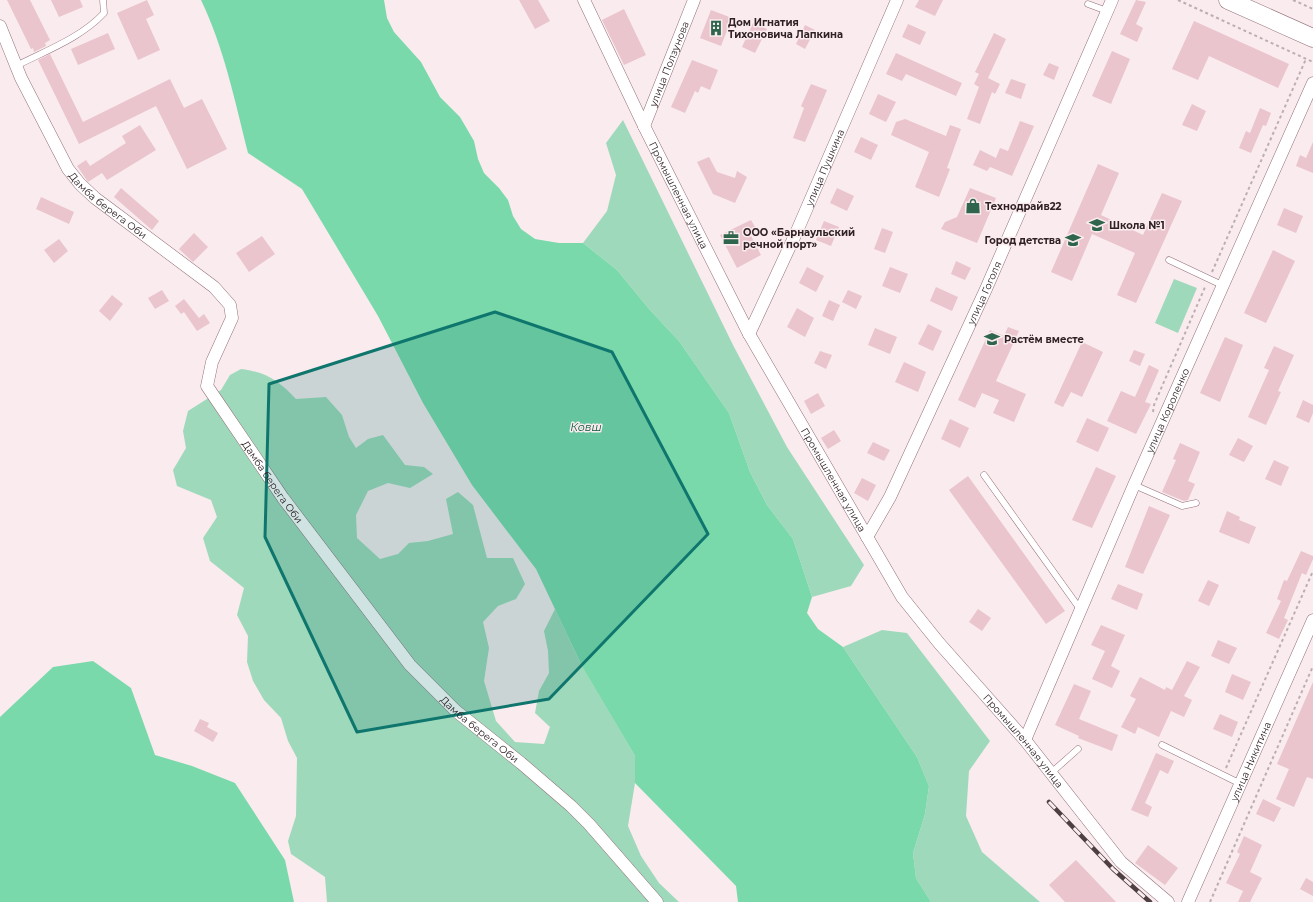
<svg xmlns="http://www.w3.org/2000/svg" width="1313" height="902" font-family="Montserrat,sans-serif">
	<style>
		.green { fill: #9fd9bb }
		.water { fill: #7ad9ab }
		.building { fill: #eac5ce }
		.lines { fill: none; stroke-linecap: round; stroke-linejoin: round }
		.lane-casing { stroke: #927179; stroke-width: 7 }
		.street-casing { stroke: #927179; stroke-width: 13 }
		.secondary-casing { stroke: #927179; stroke-width: 19 }
		.path { stroke: #bdaeb1; stroke-width: 2; stroke-dasharray: 3 3; stroke-linecap: butt }
		.lane { stroke: #fff; stroke-width: 6 }
		.street { stroke: #fff; stroke-width: 12 }
		.secondary { stroke: #fff; stroke-width: 18 }
		.rail-casing { stroke: #4d3f42; stroke-width: 4.5 }
		.rail { stroke: #faebee; stroke-width: 3; stroke-dasharray: 9; stroke-linecap: butt }
		.marked { fill: #0f766e; fill-opacity: 0.2; stroke: #0f766e; stroke-width: 3; stroke-linejoin: round }
		.labels { text-anchor: middle; stroke-width: 3; stroke-linejoin: round; paint-order: stroke }
		.poi-label { font-size: 10px; font-weight: bold; fill: #2f2124; stroke: #faebee; text-anchor: start }
		.street-label { font-size: 10px; fill: #2f2124; stroke: #faebee }
		.water-label { font-size: 11px; font-style: italic; fill: #085639; stroke: #faebee }
	</style>
	<rect width="100%" height="100%" fill="#faebee"/>
	<path class="green" d="M623 120 733 345 787 447 864 565 851 586 812 597 793 539 767 505 750 472 729 413 679 341 650 310 617 270 583 243 607 211 616 175 606 143Z
		M1174 279 1197 288 1178 333 1155 323Z
		M241 369C266 372 279 381 296 399L326 397 342 415 349 437 356 448 368 439 383 435 405 465 424 467 433 474 410 488 388 483 368 491 356 515 357 538 380 559 398 554 409 543 428 541 453 534 446 499 458 492 473 505 487 558H513L525 584 516 599 498 606 483 622 489 648 484 681 496 721 515 742 544 744 550 727 535 713 539 691 549 673 548 651 544 631 555 609 579 660 635 756V783L628 826 641 856 659 883 679 902H327L325 877 291 854 288 841 296 816 297 758 288 741 281 718 264 700 253 681 247 662 248 636 237 615 244 588 210 561 203 538 217 517 211 500 177 486 173 470 186 448 183 431 188 411 221 390 230 375Z
		M882 630 907 633 990 741 969 771 966 816 982 852 1040 902H931L916 878 913 853 925 814 929 786 917 757 843 647Z"/>
	<path class="water" d="M201 0H384L387 18 394 32 421 62 440 97 460 117 474 141 478 159 484 173 499 188 508 200 513 216 521 229 535 239 559 243H583L617 270 650 310 679 341 729 413 750 472 767 505 793 539 812 597 807 613 818 629 843 647 917 757 929 786 925 814 913 853 916 878 931 902H738L736 886 635 783V756L582 666 536 569 472 485 423 403 378 316 302 189 248 153C235 101 224 48 201 0Z
		M93 661 131 688 155 755 192 766 235 783 285 860 294 902H0V717L53 667Z"/>
	<path class="building" d="M7 0H30L50 40 45 43 46 46 34 52 33 48 31 49Z
		M51 0H80L83 7 59 17Z
		M147 0 154 15 146 19 160 50 138 60 117 13Z
		M519 0H538L550 21 535 29Z
		M919 0H943L935 16 915 7Z
		M1136 0 1146 2 1136 24 1143 28 1137 42 1120 34Z
		M624 9 646 55 624 65 602 20Z
		M711 10 732 18 721 46 700 38Z
		M1194 21 1289 64 1278 88 1209 56 1198 80 1172 69Z
		M753 23 767 29 755 53 742 47Z
		M908 24 926 32 920 45 902 37Z
		M805 25 815 30 805 49 796 44Z
		M108 33 115 49 78 65 71 49Z
		M994 33 1006 39 988 78 1000 84 995 94 992 92 980 124 967 119 979 87 974 84 979 74 975 72Z
		M1112 51 1130 59 1111 104 1092 96Z
		M896 53 962 83 956 96 906 74 902 81 886 74Z
		M50 54 83 122 170 79 184 108 202 99 227 149 187 169 156 106 79 144 38 60Z
		M692 60 718 70 710 90 701 86 698 93 695 91 685 113 671 107Z
		M1049 63 1059 67 1054 80 1043 75Z
		M1011 79 1026 84 1021 99 1005 93Z
		M811 84 827 90 805 142 793 138 804 108 801 106Z
		M878 94 896 102 886 122 869 114Z
		M1192 104 1206 111 1197 131 1182 125Z
		M1260 108 1271 113 1266 126 1263 125 1251 153 1239 148 1246 131 1250 133Z
		M905 119 946 136 950 125 961 129 947 168 950 169 939 197 915 187 929 152 891 135 896 122Z
		M1020 121 1034 126 1012 176 990 167 987 171 973 165 980 150 996 158 1000 148 1008 151Z
		M140 125 156 150 107 180 102 173 88 182 86 179 77 166 86 160 90 166 126 143 122 136Z
		M861 137 878 145 871 160 854 152Z
		M1313 142V173L1296 166 1300 155 1306 158Z
		M709 157 717 172 735 178 737 171 747 177 735 203 713 194 697 162Z
		M1098 164 1119 173 1101 215 1143 235 1162 193 1182 201 1136 303 1117 295 1135 253 1092 234 1072 281 1051 272Z
		M121 188 159 221 152 230 114 197Z
		M837 188 854 196 847 211 830 203Z
		M970 188 996 198 977 243 941 229 945 222 957 217Z
		M41 197 74 212 69 224 36 209Z
		M1284 208 1303 216 1296 233 1277 225Z
		M751 220 757 230 750 234 761 255 737 268 720 235Z
		M824 221 839 227 831 246 816 240Z
		M882 228 893 232 885 253 874 249Z
		M194 233 208 247 193 262 179 249Z
		M262 236 275 254 249 272 236 253Z
		M59 239 68 251 54 263 44 250Z
		M1273 250 1295 261 1266 323 1244 313Z
		M956 261 971 268 965 280 951 274Z
		M807 267 824 276 816 292 799 283Z
		M890 267 908 274 900 293 882 286Z
		M936 287 958 297 952 311 930 301Z
		M162 290 169 301 155 309 148 298Z
		M848 290 862 296 856 309 842 302Z
		M112 295 123 304 110 321 99 311Z
		M184 299 199 318 204 314 210 323 197 331 184 312 181 314 175 306Z
		M829 300 840 305 833 321 822 316Z
		M797 308 814 318 805 337 787 327Z
		M928 324 942 331 933 351 918 344Z
		M1008 327 1019 331 996 381 1026 394 1014 422 993 413 999 400 982 393 975 408 958 400 990 330 1004 336Z
		M875 328 897 337 890 354 868 345Z
		M1225 337 1243 345 1220 402 1200 393Z
		M1082 342 1103 352 1082 397 1071 392 1063 407 1054 403Z
		M1274 346 1294 355 1278 391 1281 392 1266 425 1248 417 1269 370 1264 368Z
		M1134 350 1145 354 1140 366 1129 361Z
		M820 351 832 355 826 369 814 363Z
		M904 362 926 372 918 392 895 382Z
		M1149 365 1159 370 1145 402 1151 404 1136 434 1107 421 1121 391 1135 397Z
		M818 393 825 406 811 414 804 401Z
		M1303 400 1313 405V413L1309 423 1296 417Z
		M1087 418 1109 428 1098 452 1076 442Z
		M950 419 969 428 960 448 941 439Z
		M834 430 841 441 828 449 821 438Z
		M1238 438 1253 446 1244 462 1229 455Z
		M873 442 890 450 884 461 867 453Z
		M1180 443 1200 452 1188 481 1195 484 1188 500 1184 501 1162 492 1176 460 1173 459Z
		M1274 460 1289 467 1281 486 1265 479Z
		M1096 467 1116 476 1092 528 1072 520Z
		M968 476 1065 611 1046 624 949 490Z
		M862 478 876 485 868 501 854 493Z
		M1149 506 1170 515 1143 574 1125 567Z
		M1227 511 1240 517 1239 520 1256 527 1249 544 1219 532Z
		M1301 551 1313 556V559L1306 575 1302 573 1284 618 1288 620 1279 639 1266 633 1281 601 1277 599 1284 580 1287 581Z
		M1208 580 1219 585 1209 606 1198 601Z
		M1118 584 1143 594 1137 610 1111 599Z
		M978 609 991 618 982 631 969 622Z
		M1101 625 1125 635 1111 666 1120 671 1112 688 1092 679 1105 651 1091 645Z
		M1218 640 1237 648 1229 664 1211 656Z
		M1187 661 1200 667 1184 696 1192 700 1184 717 1171 711 1159 737 1138 727 1135 734 1121 727 1136 699 1130 696 1140 677 1165 690 1166 687 1172 690Z
		M1232 674 1251 682 1243 700 1225 692Z
		M1313 682V779L1307 777 1294 807 1276 799 1289 769 1277 764Z
		M1074 684 1091 691 1079 719 1118 735 1112 751 1078 738 1079 736 1055 725Z
		M1220 714 1238 722 1232 737 1213 729Z
		M200 719 209 723 207 727 218 733 213 742 194 731Z
		M1156 753 1174 761 1168 774 1160 770 1145 803 1152 807 1148 817 1131 810Z
		M1263 799 1281 808 1274 822 1256 814Z
		M1244 836 1262 845 1250 872 1262 878 1250 902H1238L1243 891 1226 883 1240 854 1237 852Z
		M1148 845 1178 868 1165 885 1135 863Z
		M1076 860 1116 902H1065L1049 885Z
		M1306 878 1313 882V896L1300 889Z"/>
	<g class="lines">
		<defs>
			<path id="lane" d="M1088 4 1107 11
				M16 66C45 51 81 38 104 13L103 0
				M1169 260 1222 285
				M984 475 1080 609
				M1134 485 1182 506 1196 503
				M1162 745 1241 784
				M1051 773 1078 749"/>
			<g id="street">
				<path id="s1" d="M584 0 644 126 749 334 902 597 939 643 1025 740 1121 862 1168 902"/>
				<path id="s2" d="M0 26 21 78 68 169 80 184 95 198 214 287 230 305 232 318 212 362 207 386 283 498 410 665 456 711 521 763 571 806 589 824 657 902"/>
				<path id="s3" d="M644 126 694 0"/>
				<path id="s4" d="M749 334 797 231 897 0"/>
				<path id="s5" d="M867 537 890 497 986 289 1112 0"/>
				<path id="s6" d="M1025 740 1134 485 1313 83"/>
				<path id="s7" d="M1188 902 1313 620"/>
			</g>
			<path id="secondary" d="M1228 0 1313 38"/>
		</defs>
		<use href="#lane" class="lane-casing"/>
		<use href="#street" class="street-casing"/>
		<use href="#secondary" class="secondary-casing"/>
		<path class="path" d="M1178 0 1313 62
			M1293 0 1313 9
			M1212 272 1306 59
			M1153 412 1154 405 1205 287
			M1226 768 1313 571
			M1210 902 1313 666"/>
		<use href="#lane" class="lane"/>
		<use href="#street" class="street"/>
		<use href="#secondary" class="secondary"/>
		<defs>
			<path id="rail" d="M1049 802 1113 869 1150 902"/>
		</defs>
		<use href="#rail" class="rail-casing"/>
		<use href="#rail" class="rail"/>
	</g>
	<path class="marked" d="M495 312 612 352 708 534 549 699 357 732 265 537 269 384Z"/>
	<defs>
		<symbol id="building-bare" viewBox="-9 -9 18 18"><path d="M-4-6H4V6H1V3H-1V6H-4ZM-2.5-4.3h1.7v1.8h-1.7ZM.8-4.3h1.7v1.8H.8ZM-2.5-1h1.7V.8h-1.7ZM.8-1h1.7V.8H.8Z" fill="#2f654c" stroke="#faebee" stroke-width="2.5" paint-order="stroke"/></symbol>
		<symbol id="shop-bare" viewBox="-9 -9 18 18"><path d="M-5-2.5h2.3a2.7 3.5 0 0 1 5.4 0H5L5.5 6h-11ZM-1.5-2.5h3a1.5 2.3 0 0 0-3 0Z" fill="#2f654c" stroke="#faebee" stroke-width="2.5" paint-order="stroke"/></symbol>
		<symbol id="school-bare" viewBox="-9 -9 18 18"><path d="M0-5L7-2L0 1L-7-2ZM-4 1L0 2.5L4 1V4Q0 6-4 4Z" fill="#2f654c" stroke="#faebee" stroke-width="2.5" paint-order="stroke"/></symbol>
		<symbol id="office-bare" viewBox="-9 -9 18 18"><path d="M-6-3h4V-5.5h4V-3h4V5H-6ZM-1-4.5V-3h2v-1.5ZM-6 0V1H6V0Z" fill="#2f654c" stroke="#faebee" stroke-width="2.5" paint-order="stroke"/></symbol>
	</defs>
	<g fill-rule="evenodd">
		<use href="#building-bare" x="705" y="17" width="22" height="22"/>
		<use href="#shop-bare" x="962" y="195" width="22" height="22"/>
		<use href="#school-bare" x="1086" y="214" width="22" height="22"/>
		<use href="#office-bare" x="720" y="227" width="22" height="22"/>
		<use href="#school-bare" x="1062" y="229" width="22" height="22"/>
		<use href="#school-bare" x="981" y="328" width="22" height="22"/>
	</g>
	<g class="labels">
		<g class="poi-label">
			<text x="728" y="26">Дом Игнатия<tspan x="728" dy="12">Тихоновича Лапкина</tspan></text>
			<text x="985" y="210">Технодрайв22</text>
			<text x="1109" y="229">Школа №1</text>
			<text x="743" y="236">ООО «Барнаульский<tspan x="743" dy="12">речной порт»</tspan></text>
			<text x="1061" y="244" text-anchor="end">Город детства</text>
			<text x="1004" y="343">Растём вместе</text>
		</g>
		<g class="street-label">
			<text dy="4" stroke="none"><textPath href="#s3" startOffset="67">улица Ползунова</textPath></text>
			<text dy="4" stroke="none"><textPath href="#s4" startOffset="183">улица Пушкина</textPath></text>
			<text dy="4" stroke="none"><textPath href="#s1" startOffset="217">Промышленная улица</textPath></text>
			<text dy="4" stroke="none"><textPath href="#s2" startOffset="213">Дамба берега Оби</textPath></text>
			<text dy="4" stroke="none"><textPath href="#s5" startOffset="271">улица Гоголя</textPath></text>
			<text dy="4" stroke="none"><textPath href="#s6" startOffset="359">улица Короленко</textPath></text>
			<text dy="4" stroke="none"><textPath href="#s1" startOffset="541">Промышленная улица</textPath></text>
			<text dy="4" stroke="none"><textPath href="#s2" startOffset="573">Дамба берега Оби</textPath></text>
			<text dy="4" stroke="none"><textPath href="#s2" startOffset="897">Дамба берега Оби</textPath></text>
			<text dy="4" stroke="none"><textPath href="#s1" startOffset="865">Промышленная улица</textPath></text>
			<text dy="4" stroke="none"><textPath href="#s7" startOffset="154">улица Никитина</textPath></text>
		</g>
		<g class="water-label">
			<text x="586" y="431">Ковш</text>
		</g>
	</g>
</svg>
